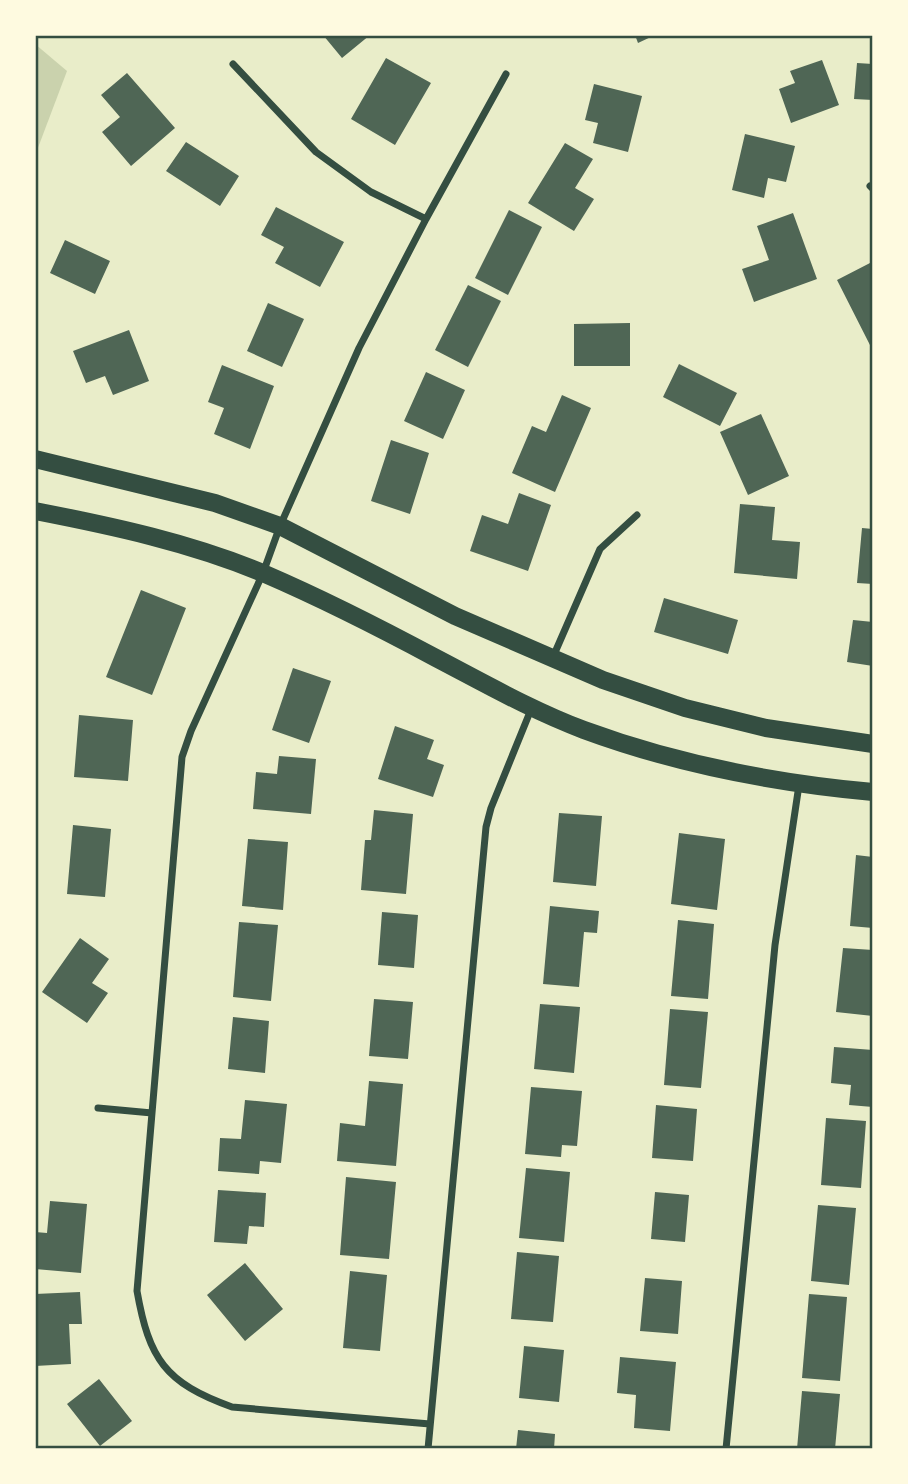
<svg xmlns="http://www.w3.org/2000/svg" width="908" height="1484" font-family="Rubik,sans-serif">
	<style>
		.green { fill: #cad2ad }
		.building { fill: #4f6655 }
		.lines { fill: none; stroke-linecap: round; stroke-linejoin: round }
		.minor { stroke: #344e41; stroke-width: 7 }
		.primary { stroke: #344e41; stroke-width: 18 }
		.neatline { fill: none; stroke: #344e41; stroke-width: 2.5 }
	</style>
	<rect width="100%" height="100%" fill="#e9edc9"/>
	<path class="green" d="M35 44 67 71 36 153H35Z"/>
	<path class="building" d="M323 35H370L342 58Z
		M635 35H655L638 43Z
		M386 58 431 83 395 145 351 119Z
		M822 60 839 105 791 123 779 89 795 83 790 71Z
		M857 63 873 64V100L854 99Z
		M127 73 175 128 131 166 102 132 120 117 101 95Z
		M594 84 642 96 628 152 593 143 598 123 585 120Z
		M745 134 795 146 786 182 768 178 764 198 732 190Z
		M186 142 239 176 220 206 166 171Z
		M565 143 593 159 575 188 594 199 574 231 528 203Z
		M276 207 344 242 320 287 275 263 284 247 261 235Z
		M509 210 542 227 508 295 475 278Z
		M793 213 817 279 754 302 742 269 769 260 757 226Z
		M65 240 110 261 95 294 50 273Z
		M870 263 873 269V351L837 280Z
		M468 285 501 301 468 367 435 350Z
		M268 303 304 319 282 367 247 351Z
		M630 323V366H574V324Z
		M129 330 149 381 113 395 105 376 86 383 73 351Z
		M679 364 737 393 720 426 663 397Z
		M222 365 274 386 250 449 214 434 224 408 208 402Z
		M426 372 465 390 443 439 404 421Z
		M562 395 591 408 555 492 512 473 532 426 546 432Z
		M761 414 789 476 748 495 720 432Z
		M391 440 429 453 410 514 371 501Z
		M519 493 551 505 528 571 470 551 482 515 508 524Z
		M740 504 775 507 772 540 800 542 797 579 734 573Z
		M862 528 873 529V584L857 583Z
		M141 590 186 608 152 695 106 677Z
		M664 598 738 620 728 654 654 632Z
		M853 620 873 622V666L847 662Z
		M293 668 331 681 309 743 272 730Z
		M79 715 133 720 128 781 74 777Z
		M395 726 434 740 427 759 444 765 433 797 378 779Z
		M279 756 316 759 311 814 253 809 256 772 277 774Z
		M374 810 413 814 406 894 361 890 365 840H371Z
		M559 813 602 816 596 886 553 882Z
		M73 825 111 829 105 897 67 894Z
		M679 833 725 839 717 910 671 904Z
		M248 839 288 842 283 910 242 906Z
		M856 855 873 857V928L850 926Z
		M550 906 599 911 597 933 584 932 579 987 543 984Z
		M382 912 418 915 414 968 378 965Z
		M678 920 714 924 708 999 671 996Z
		M239 922 278 925 271 1001 233 997Z
		M80 938 109 959 92 983 108 993 87 1023 42 992Z
		M843 948 873 950V1016L836 1012Z
		M374 999 413 1002 408 1059 369 1056Z
		M540 1004 580 1007 574 1073 534 1069Z
		M670 1009 708 1012 701 1088 664 1085Z
		M233 1017 269 1021 265 1073 228 1069Z
		M834 1047 873 1050V1107L849 1105 851 1085 831 1083Z
		M369 1081 403 1084 396 1166 337 1161 340 1123 365 1126Z
		M531 1087 582 1091 577 1146 562 1145 561 1157 525 1154Z
		M245 1100 287 1104 281 1163 260 1161 259 1174 218 1171 220 1138 241 1139Z
		M656 1105 697 1109 693 1161 652 1158Z
		M826 1118 866 1121 861 1188 821 1185Z
		M526 1168 570 1172 564 1242 519 1238Z
		M346 1177 396 1182 389 1259 340 1255Z
		M218 1190 266 1193 264 1227 249 1226 247 1244 214 1242Z
		M655 1192 689 1195 685 1242 651 1239Z
		M50 1201 87 1204 81 1273 35 1269V1232L47 1233Z
		M818 1205 856 1208 849 1285 811 1281Z
		M517 1252 559 1256 553 1322 511 1319Z
		M245 1263 283 1309 245 1341 207 1295Z
		M350 1271 387 1275 380 1351 343 1348Z
		M645 1278 682 1281 678 1334 640 1331Z
		M80 1292 82 1324H69L71 1364 35 1366V1294Z
		M809 1294 847 1297 840 1381 802 1378Z
		M524 1346 564 1350 559 1402 519 1398Z
		M620 1357 676 1362 670 1431 634 1428 636 1395 617 1393Z
		M99 1379 132 1421 100 1446 67 1404Z
		M802 1391 840 1394 835 1449H797Z
		M518 1430 555 1434 554 1449H516Z"/>
	<g class="lines">
		<path class="minor" d="M233 64 316 152 371 192 426 219
			M870 186 873 189
			M553 657 600 549 637 515
			M98 1108 152 1113
			M430 1424 232 1407C165 1383 149 1359 137 1291L182 757 191 731 263 573 280 526 359 348 426 219 506 74
			M428 1449 486 827 491 808 532 707
			M726 1449 775 945 799 785"/>
		<path class="primary" d="M35 459 215 503 280 526 455 616 603 680 685 708 766 728 873 744
			M35 511C112 526 192 543 265 574 323 599 380 628 436 658 484 683 533 711 584 730 676 764 775 783 873 792"/>
	</g>
	<rect width="908" height="1484" fill="none" stroke="#fefae0" stroke-width="74"/>
	<rect x="37" y="37" width="834" height="1410" class="neatline"/>
</svg>
